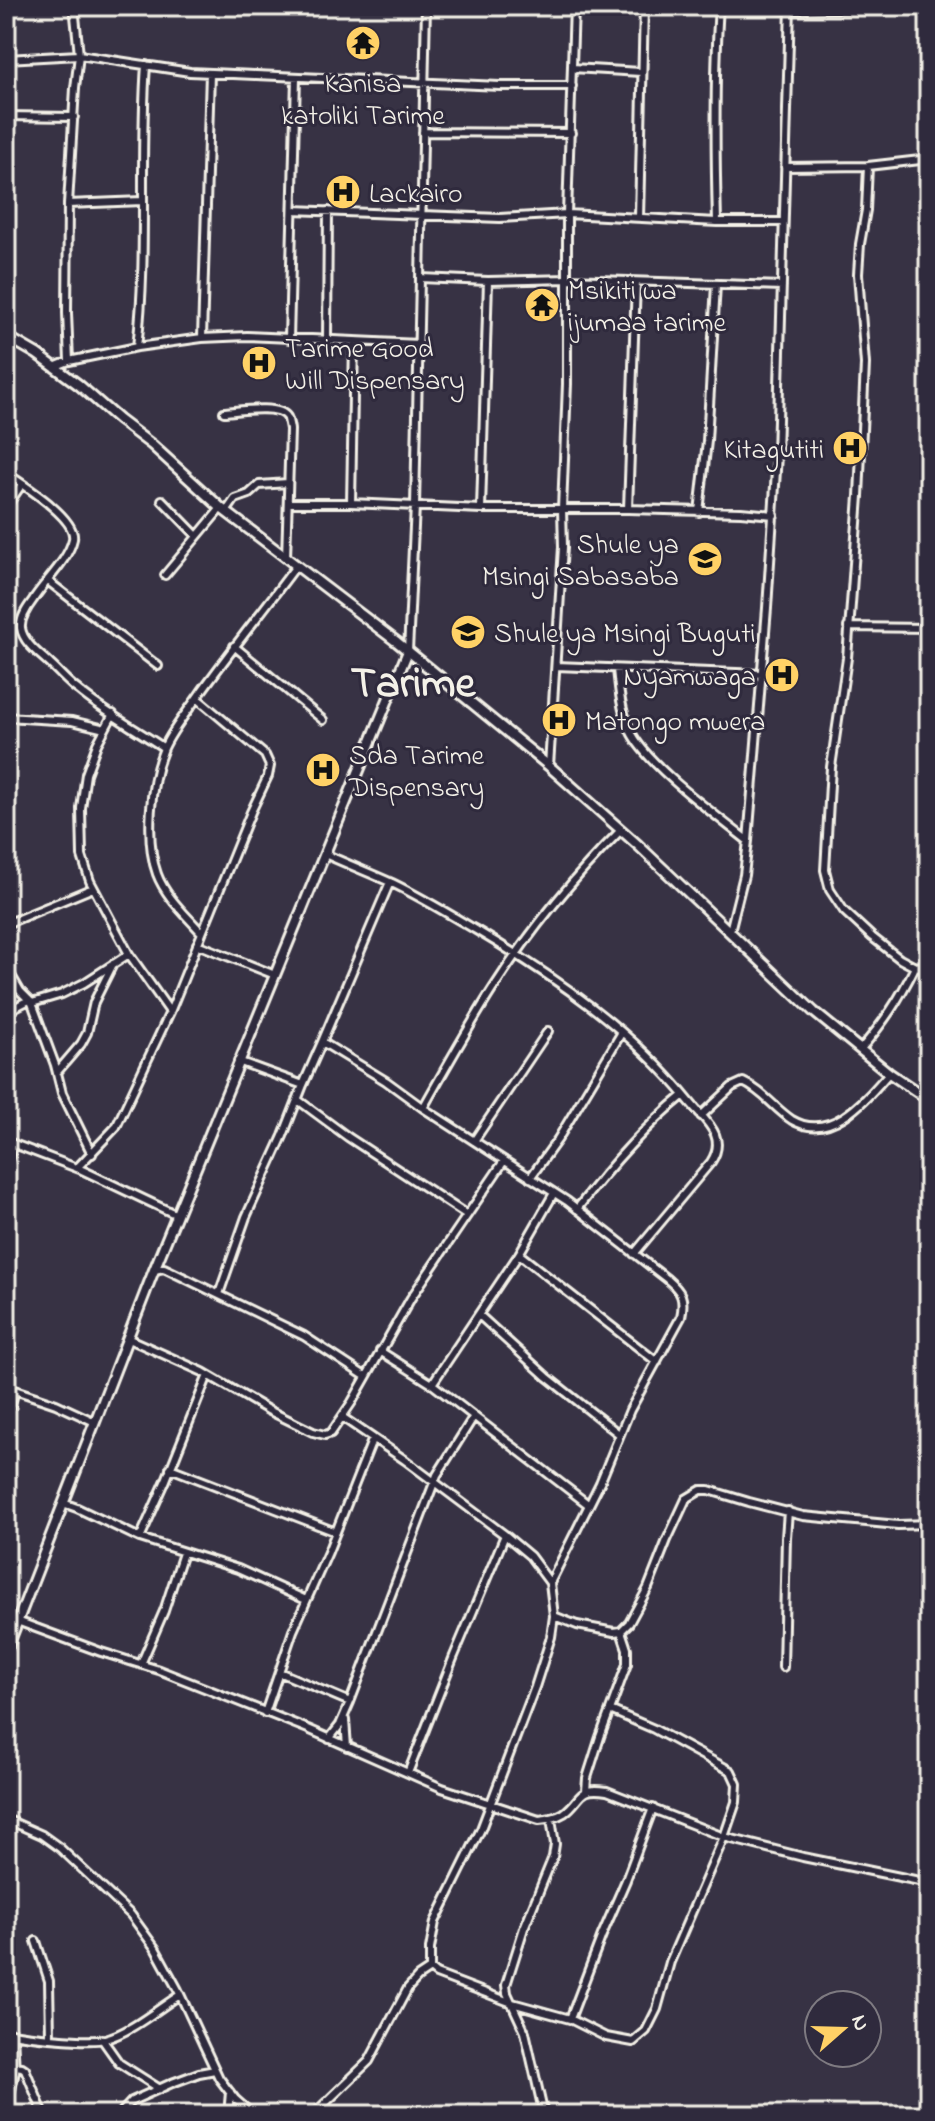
<svg xmlns="http://www.w3.org/2000/svg" width="935" height="2121" font-family="'Indie Flower',sans-serif">
	<style>
		.lines { fill: none; stroke-linecap: round; stroke-linejoin: round }
		.minor-casing { stroke: #f4f1e8; stroke-width: 12 }
		.secondary-casing { stroke: #f4f1e8; stroke-width: 14 }
		.minor { stroke: #2f2a3d; stroke-width: 6 }
		.secondary { stroke: #2f2a3d; stroke-width: 8 }
		.labels { text-anchor: middle; stroke-width: 6; stroke-linejoin: round; paint-order: stroke }
		.poi-label { font-size: 28px; fill: #f4f1e8; stroke: #2f2a3d; text-anchor: start }
		.town-label { font-size: 44px; font-weight: bold; fill: #f4f1e8; stroke: #2f2a3d }
	</style>
	<rect width="100%" height="100%" fill="#373244"/>
	<filter id="ink" filterUnits="userSpaceOnUse"><feTurbulence type="fractalNoise" baseFrequency=".0125" numOctaves="2"/><feDisplacementMap in="SourceGraphic" scale="16" xChannelSelector="R" yChannelSelector="G"/><feConvolveMatrix kernelMatrix="1 2 1 2 8 2 1 2 1" color-interpolation-filters="sRGB"/></filter>
	<g filter="url(#ink)">
		<g class="lines">
			<defs>
				<path id="minor" d="M729 6 790 10 929 7
					M6 59 79 55 190 72 500 86H572
					M572 68 641 72
					M6 116 74 117
					M423 132 571 133
					M868 166 866 210 860 244 858 274 865 364 859 496 847 658 831 767 825 870 830 890 844 911 872 937 900 959 915 967 929 965
					M785 167 868 166 929 159
					M68 204 142 201
					M293 210 500 218 567 214 717 222H783
					M639 218 644 6
					M717 222C715 149 714 78 719 6
					M421 278 488 281 568 279 782 286
					M202 338 210 73
					M289 339 296 77
					M327 340 328 211
					M137 347C148 254 139 158 146 65
					M69 361 67 313 68 204 75 88 79 55 74 6
					M54 367 69 361 137 347 202 338 247 336 419 344
					M224 412C238 411 279 404 287 417 288 418 290 429 290 430L286 558
					M6 473C22 484 77 518 73 539 68 561 44 582 33 600 27 608 20 618 21 628 23 643 41 655 51 665 60 673 68 683 78 690 104 712 136 729 164 748
					M162 500 197 536
					M288 503H351L481 509H628L741 512 774 515
					M351 503 354 341
					M6 507 22 484
					M481 509 488 281
					M628 509 636 282
					M226 512 235 499 249 494 259 485 288 483
					M699 512 707 441 716 284
					M165 575 221 508
					M48 581 158 666
					M848 627 929 628
					M234 646 323 720
					M408 651 415 506 426 6
					M556 666 762 674
					M617 669C619 689 621 711 630 730 645 764 717 816 748 841
					M113 714 97 744 86 774 81 808 82 856 90 881 129 954 170 1012
					M6 717 72 721 105 729
					M549 766 563 547 562 509 567 384V214L574 6
					M325 854C347 864 370 873 392 883 421 897 449 914 476 930 554 976 632 1030 689 1101 705 1121 728 1136 711 1162L634 1254
					M6 924 93 888
					M730 931 744 875 748 841 767 608 777 455 790 6
					M201 932C186 915 165 896 157 874 145 841 150 781 164 748 173 728 189 710 201 692 232 649 265 608 296 566
					M197 944 275 975
					M6 967 20 991 32 1003 55 1065 62 1093 92 1154
					M32 1003 62 994 84 983 129 954
					M6 1012 29 1000
					M322 1042 390 882
					M860 1050C884 1022 899 1000 915 967
					M238 1061 303 1085 322 1042 386 1081 423 1108 567 1201 667 1279C682 1292 685 1298 681 1317L630 1410 600 1483 550 1583
					M57 1072 81 1044 87 1033 94 1002 113 964
					M922 1096 929 1085
					M298 1100 348 1137 467 1215
					M423 1108C446 1067 469 1026 494 987 530 931 574 877 621 830
					M701 1116 732 1087 743 1082C762 1090 775 1109 792 1120 831 1143 866 1099 889 1073
					M6 1141 82 1170 177 1215
					M474 1141 548 1031
					M6 1168 13 1144
					M77 1168 116 1127 170 1012 251 812 268 776 270 766 265 755 197 698
					M530 1178 558 1139 622 1032
					M577 1209C609 1167 643 1128 684 1095
					M519 1254 657 1362
					M154 1270 164 1268 304 1336 365 1376
					M219 1294 246 1217 283 1136 303 1085
					M479 1315 547 1377 619 1434
					M127 1338 203 1372 268 1410 313 1432 325 1435 331 1433 352 1402 411 1298 504 1161
					M380 1351 432 1384 589 1505
					M432 1384 519 1254 554 1193
					M6 1387 56 1404 95 1422
					M342 1417 405 1460 505 1535 530 1556 550 1583 554 1616 551 1637 535 1687 481 1829 435 1922 430 1949V1969L436 1974 512 2003 570 2019 606 2037 633 2042 646 2031 657 2009 670 1962 724 1837 736 1802 737 1784 731 1771 654 1729 610 1710
					M6 1421 15 1390
					M170 1468 336 1532
					M63 1503 77 1508 140 1538 238 1569 306 1600
					M140 1538 166 1480 208 1375
					M554 1616 577 1625 614 1632 621 1631 629 1623 648 1588 667 1540 686 1499 701 1490H709L749 1502 803 1516 898 1525 929 1524
					M17 1621 101 1652 159 1670 308 1729 442 1788 539 1820C548 1819 556 1818 564 1813 583 1799 577 1786 607 1791L724 1837 803 1857 929 1883
					M141 1664 164 1611 183 1553
					M783 1667 786 1538 788 1511
					M279 1672 350 1702
					M265 1713 293 1631 328 1552 373 1438
					M345 1720 347 1747
					M329 1739 340 1725 350 1702 437 1475 474 1416
					M408 1773 454 1656 505 1535
					M586 1791 587 1778 600 1737 627 1664V1649L621 1631
					M6 1819 42 1835 60 1848 131 1915 155 1948 178 1990 219 2078 235 2099 253 2115
					M36 1941 49 1981 50 2037
					M570 2019 602 1935 626 1880 653 1808
					M6 2032C26 2036 87 2043 105 2039 130 2033 159 2008 180 1995
					M102 2039 119 2063 160 2089
					M15 2066 22 2067 25 2069 44 2115
					M6 2114 15 2071 13 2034
					M119 2115 132 2101 172 2083 199 2073 215 2070
					M228 2115 230 2092
					M313 2115 369 2061 408 1988 418 1977 430 1969
					M544 2115 525 2032 507 1993 506 1985 524 1928 553 1857 555 1844 551 1819"/>
				<path id="secondary" d="M6 336 37 354 79 385 119 420 152 445 221 508 397 642 549 766 638 845 814 1012 889 1073 929 1100
					M6 1651 154 1270 408 651"/>
			</defs>
			<use href="#minor" class="minor-casing"/>
			<use href="#secondary" class="secondary-casing"/>
			<use href="#minor" class="minor"/>
			<use href="#secondary" class="secondary"/>
		</g>
	</g>
	<defs>
		<symbol id="temple-disc" viewBox="-11 -11 22 22"><circle r="9.5" fill="#ffd166" stroke="#2f2a3d"/><path d="M0-6L5-2H3V0L6.5 2.5H4V6H1.5V3h-3V6H-4V2.5H-6.5L-3 0V-2H-5Z" fill="#111"/></symbol>
		<symbol id="hospital-disc" viewBox="-11 -11 22 22"><circle r="9.5" fill="#ffd166" stroke="#2f2a3d"/><path d="M-5-5h3v3.5h4V-5h3V5h-3V1.5h-4V5h-3Z" fill="#111"/></symbol>
		<symbol id="school-disc" viewBox="-11 -11 22 22"><circle r="9.5" fill="#ffd166" stroke="#2f2a3d"/><path d="M0-5L7-2L0 1L-7-2ZM-4 1L0 2.5L4 1V4Q0 6-4 4Z" fill="#111"/></symbol>
	</defs>
	<g fill-rule="evenodd">
		<use href="#temple-disc" x="343" y="23" width="40" height="40"/>
		<use href="#hospital-disc" x="323" y="172" width="40" height="40"/>
		<use href="#temple-disc" x="522" y="285" width="40" height="40"/>
		<use href="#hospital-disc" x="239" y="343" width="40" height="40"/>
		<use href="#hospital-disc" x="830" y="428" width="40" height="40"/>
		<use href="#school-disc" x="685" y="539" width="40" height="40"/>
		<use href="#school-disc" x="448" y="612" width="40" height="40"/>
		<use href="#hospital-disc" x="762" y="655" width="40" height="40"/>
		<use href="#hospital-disc" x="539" y="700" width="40" height="40"/>
		<use href="#hospital-disc" x="303" y="750" width="40" height="40"/>
	</g>
	<g class="labels">
		<g class="poi-label">
			<text x="363" y="92" text-anchor="middle">Kanisa<tspan x="363" dy="32">katoliki Tarime</tspan></text>
			<text x="369" y="202">Lackairo</text>
			<text x="568" y="299">Msikiti wa<tspan x="568" dy="32">ijumaa tarime</tspan></text>
			<text x="285" y="357">Tarime Good<tspan x="285" dy="32">Will Dispensary</tspan></text>
			<text x="824" y="458" text-anchor="end">Kitagutiti</text>
			<text x="679" y="553" text-anchor="end">Shule ya<tspan x="679" dy="32">Msingi Sabasaba</tspan></text>
			<text x="494" y="642">Shule ya Msingi Buguti</text>
			<text x="756" y="685" text-anchor="end">Nyamwaga</text>
			<text x="585" y="730">Matongo mwera</text>
			<text x="349" y="764">Sda Tarime<tspan x="349" dy="32">Dispensary</tspan></text>
		</g>
		<g class="town-label">
			<text x="413" y="696">Tarime</text>
		</g>
	</g>
	<rect width="935" height="2121" fill="none" stroke="#2f2a3d" stroke-width="32"/>
	<rect x="16" y="16" width="903" height="2089" fill="none" stroke="#f4f1e8" stroke-width="3" filter="url(#ink)"/>
	<g transform="translate(843 2029) rotate(70)"><circle r="38" fill="#2f2a3d" stroke="#7e7a81" stroke-width="2"/>
	<path d="M0-6L14 30L0 20L-14 30Z" fill="#ffd166"/>
	<text y="-12" font-size="22" font-weight="bold" text-anchor="middle" fill="#f4f1e8">N</text>
	</g>
</svg>
